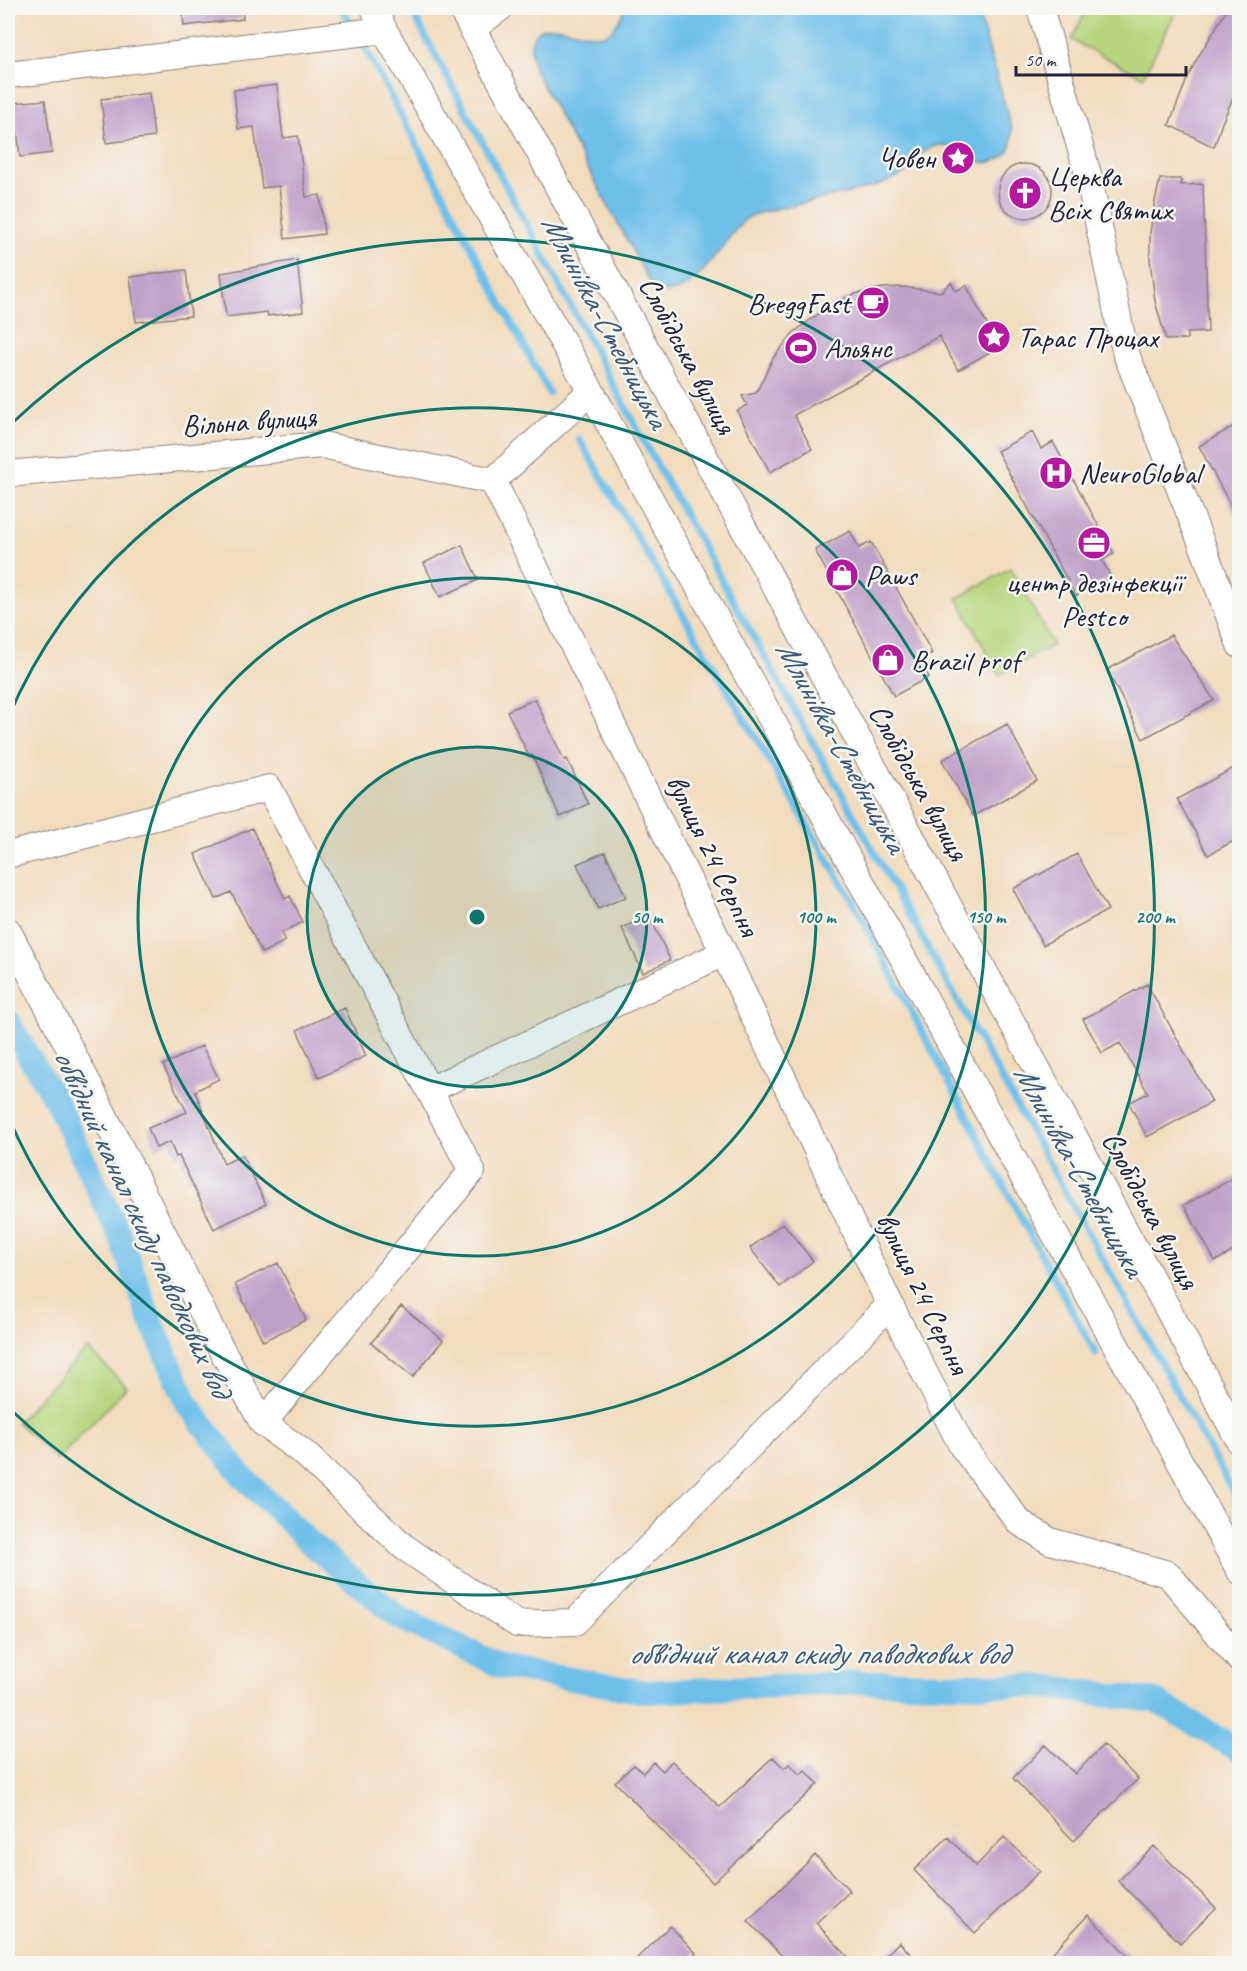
<svg xmlns="http://www.w3.org/2000/svg" width="1247" height="1971" font-family="Caveat,sans-serif">
	<style>
		.green { fill: #b6d57c; stroke: #6c7c5c; stroke-width: 1.5 }
		.water { fill: #6ec0ea; stroke: #487192; stroke-width: 1.5 }
		.lines { fill: none; stroke-linecap: round; stroke-linejoin: round }
		.stream { stroke: #6ec0ea; stroke-width: 7 }
		.canal { stroke: #6ec0ea; stroke-width: 24 }
		.building { fill: #bfa2ca }
		.minor-casing { stroke: #8a7f7c; stroke-width: 28 }
		.minor { stroke: #fff; stroke-width: 26 }
		.ring { fill: none; stroke: #0f766e; stroke-width: 3 }
		.labels { text-anchor: middle; stroke-width: 5; stroke-linejoin: round; paint-order: stroke }
		.poi-label { font-size: 30px; fill: #22223b; stroke: #f6f6f2; text-anchor: start }
		.street-label { font-size: 30px; fill: #22223b; stroke: #f6f6f2 }
		.water-label { font-size: 32px; font-style: italic; fill: #3d5978; stroke: #f6f6f2 }
		.centre { fill: #0f766e; stroke: #f6f6f2; stroke-width: 3 }
		.ring-label { font-size: 18px; text-anchor: middle; font-weight: bold; fill: #0f766e; stroke: #f6f6f2; stroke-width: 5; stroke-linejoin: round; paint-order: stroke }
	</style>
	<rect width="100%" height="100%" fill="#f6f6f2"/>
	<filter id="ink" filterUnits="userSpaceOnUse"><feTurbulence type="fractalNoise" baseFrequency=".0167" numOctaves="2"/><feDisplacementMap in="SourceGraphic" scale="12" xChannelSelector="R" yChannelSelector="G"/><feConvolveMatrix kernelMatrix="1 2 1 2 8 2 1 2 1" color-interpolation-filters="sRGB"/></filter>
	<filter id="wash" filterUnits="userSpaceOnUse"><feTurbulence type="fractalNoise" baseFrequency=".008" numOctaves="4" result="noise"/><feDisplacementMap in="SourceGraphic" scale="24" xChannelSelector="R" yChannelSelector="G"/><feGaussianBlur stdDeviation="1.35" result="paint"/><feColorMatrix in="noise" values="0 0 0 0 0 0 0 0 0 0 0 0 0 0 0 0 0 1.4 0 .05"/><feComposite in="paint" operator="in"/></filter>
	<g filter="url(#wash)">
		<rect width="100%" height="100%" fill="#f2dcbd"/>
		<path class="green" d="M1087 8H1178L1143 77 1071 40Z
			M1011 568 1053 645 999 675 957 598Z
			M87 1348 127 1387 57 1460 17 1422Z"/>
		<path class="water" d="M626 8H977L1012 129C1012 141 1013 150 1002 157 971 176 957 139 935 146 918 151 914 168 901 175 871 191 836 195 804 203 793 206 754 212 747 218 726 233 693 305 660 290 656 288 652 284 649 281L534 69C533 62 530 53 531 46 536 7 582 40 603 35 615 32 620 17 626 8Z"/>
		<g class="lines">
			<path class="stream" d="M342 8 352 26
				M410 8 642 438 1240 1504
				M361 40 549 393
				M579 439 860 914 1016 1209 1096 1354"/>
			<path class="canal" d="M8 1022 56 1101 120 1236 150 1319 188 1405 241 1475 313 1546 398 1617 502 1667 645 1692 862 1682 1040 1686 1156 1701 1240 1751"/>
		</g>
		<g id="blocks">
			<path class="building" d="M182 8H242L243 19 184 26Z
				M1228 8H1239V84L1222 123 1214 147 1169 125 1187 79 1198 57Z
				M277 85 283 138 298 136 306 197 320 195 324 234 285 239 279 186 262 188 254 127 238 129 234 90Z
				M149 93 154 137 106 143 101 99Z
				M45 100 52 153 20 157 14 103Z
				M998 191a27 27 0 1 1 54 0a27 27 0 1 1-54 0Z
				M1160 179H1181V185L1203 184 1208 332 1187 333V339L1166 340 1155 301 1150 260V233L1154 206Z
				M297 260 303 312 268 316 267 312 226 317 221 273Z
				M186 270 191 316 136 322 130 277Z
				M951 282 956 291 966 285 999 347 958 370 939 336 794 415 812 449 770 472 737 411 747 405 742 396 756 393 773 358 794 332 829 306 855 294 883 288 903 287 941 292Z
				M1239 423V521L1199 446Z
				M1032 432 1041 449 1053 442 1114 554 1102 560 1111 577 1076 596 997 451Z
				M850 531 859 548 871 542 932 653 920 660 929 677 894 696 815 550Z
				M462 545 478 580 440 597 424 563Z
				M1171 635 1214 700 1143 739 1107 670Z
				M535 699 564 760 567 759 588 804 560 817 532 755 529 756 507 711Z
				M1007 724 1037 781 973 816 942 760Z
				M1239 765V838L1208 855 1177 799Z
				M252 828 285 899 290 896 303 922 281 933 285 941 262 953 231 892 216 899 195 854Z
				M605 852 626 897 598 909 577 864Z
				M1077 854 1108 910 1043 945 1013 889Z
				M649 915 670 960 643 973 622 928Z
				M1147 984 1212 1102 1147 1137 1129 1103 1148 1093 1120 1043 1102 1053 1083 1019Z
				M345 1008 366 1056 319 1078 297 1030Z
				M202 1046 219 1079 195 1091 224 1164 242 1155 266 1204 214 1229 179 1156 176 1157 170 1142 156 1148 148 1128 187 1112 163 1065Z
				M1239 1175V1248L1215 1261 1184 1205Z
				M783 1223 813 1261 780 1287 750 1248Z
				M278 1263 306 1320 263 1341 235 1284Z
				M401 1306 443 1340 413 1377 371 1343Z
				M1046 1745 1075 1774 1103 1745 1138 1779 1074 1841 1013 1778Z
				M773 1757 784 1768 790 1764 800 1775 805 1770 818 1784 713 1883 615 1782 634 1765 643 1773 653 1762 663 1771 672 1761 720 1807Z
				M948 1837 976 1866 1004 1837 1040 1871 975 1933 914 1870Z
				M1154 1846 1216 1908 1180 1943 1118 1881Z
				M815 1855 850 1891 816 1923 855 1964H790L748 1921Z
				M1088 1915 1136 1964H1042Z
				M670 1926 696 1953 685 1964H631Z
				M899 1942 920 1964H878Z"/>
		</g>
	</g>
	<g filter="url(#ink)">
		<use href="#blocks" fill-opacity="0" stroke="#8a7f7c" stroke-width="1.5"/>
		<g class="lines">
			<defs>
				<path id="minor" d="M374 8 384 30 591 391 493 481 724 953 890 1305 962 1446 1019 1522 1050 1541 1168 1574 1240 1660
					M461 8 1240 1442
					M1040 8 1088 174 1125 351 1205 552 1240 645
					M473 28 500 8
					M8 75 384 30
					M591 391 1240 1571
					M8 474 322 445 493 481
					M8 855 269 788 472 1171 263 1423
					M8 931 89 1085 219 1345 263 1423 305 1454 404 1547 517 1624 575 1622 890 1305
					M429 1090 724 953"/>
			</defs>
			<use href="#minor" class="minor-casing"/>
			<use href="#minor" class="minor"/>
		</g>
	</g>
	<circle cx="477" cy="917" r="170" fill="#0f766e" fill-opacity=".12"/>
	<g class="ring">
		<circle cx="477" cy="917" r="170"/>
		<circle cx="477" cy="917" r="339"/>
		<path d="M8 718A509 509 0 1 1 8 1116"/>
		<path d="M10 425A678 678 0 1 1 10 1409"/>
	</g>
	<defs>
		<symbol id="sight-disc" viewBox="-11 -11 22 22"><circle r="9.5" fill="#b5179e" stroke="#f6f6f2"/><path d="M0-6L1.8-2.2L6-1.7L2.9 1.2L3.7 5.4L0 3.3L-3.7 5.4L-2.9 1.2L-6-1.7L-1.8-2.2Z" fill="#fff"/></symbol>
		<symbol id="church-disc" viewBox="-11 -11 22 22"><circle r="9.5" fill="#b5179e" stroke="#f6f6f2"/><path d="M-1.2-6h2.4v3.5h3.3v2.4h-3.3V6h-2.4V-.1h-3.3v-2.4h3.3Z" fill="#fff"/></symbol>
		<symbol id="cafe-disc" viewBox="-11 -11 22 22"><circle r="9.5" fill="#b5179e" stroke="#f6f6f2"/><path d="M-5.5-4.5H6V0H3Q3 3.5 0 3.5H-2.5Q-5.5 3.5-5.5 0ZM3-3.2v2h1.7v-2ZM-6 4.5H4V6H-6Z" fill="#fff"/></symbol>
		<symbol id="stadium-disc" viewBox="-11 -11 22 22"><circle r="9.5" fill="#b5179e" stroke="#f6f6f2"/><path d="M0-5a6.5 5 0 1 0 0 10a6.5 5 0 1 0 0-10ZM-3.5-1.8h7v3.6h-7Z" fill="#fff"/></symbol>
		<symbol id="hospital-disc" viewBox="-11 -11 22 22"><circle r="9.5" fill="#b5179e" stroke="#f6f6f2"/><path d="M-5-5h3v3.5h4V-5h3V5h-3V1.5h-4V5h-3Z" fill="#fff"/></symbol>
		<symbol id="office-disc" viewBox="-11 -11 22 22"><circle r="9.5" fill="#b5179e" stroke="#f6f6f2"/><path d="M-6-3h4V-5.5h4V-3h4V5H-6ZM-1-4.5V-3h2v-1.5ZM-6 0V1H6V0Z" fill="#fff"/></symbol>
		<symbol id="shop-disc" viewBox="-11 -11 22 22"><circle r="9.5" fill="#b5179e" stroke="#f6f6f2"/><path d="M-5-2.5h2.3a2.7 3.5 0 0 1 5.4 0H5L5.5 6h-11ZM-1.5-2.5h3a1.5 2.3 0 0 0-3 0Z" fill="#fff"/></symbol>
	</defs>
	<g fill-rule="evenodd">
		<use href="#sight-disc" x="939" y="139" width="38" height="38"/>
		<use href="#church-disc" x="1006" y="174" width="38" height="38"/>
		<use href="#cafe-disc" x="854" y="284" width="38" height="38"/>
		<use href="#sight-disc" x="975" y="318" width="38" height="38"/>
		<use href="#stadium-disc" x="782" y="329" width="38" height="38"/>
		<use href="#hospital-disc" x="1037" y="454" width="38" height="38"/>
		<use href="#office-disc" x="1075" y="524" width="38" height="38"/>
		<use href="#shop-disc" x="823" y="556" width="38" height="38"/>
		<use href="#shop-disc" x="869" y="641" width="38" height="38"/>
	</g>
	<g class="labels">
		<g class="poi-label">
			<text x="935" y="168" text-anchor="end">Човен</text>
			<text x="1048" y="186">Церква<tspan x="1048" dy="34">Всіх Святих</tspan></text>
			<text x="850" y="313" text-anchor="end">BreggFast</text>
			<text x="1017" y="347">Тарас Процах</text>
			<text x="824" y="358">Альянс</text>
			<text x="1079" y="483">NeuroGlobal</text>
			<text x="865" y="585">Paws</text>
			<text x="1094" y="592" text-anchor="middle">центр дезінфекції<tspan x="1094" dy="34">Pestco</tspan></text>
			<text x="911" y="670">Brazil prof</text>
		</g>
		<g class="street-label">
			<text transform="translate(688 355) rotate(62)" y="10">Слобідська вулиця</text>
			<text transform="translate(249 421) rotate(-4)" y="10">Вільна вулиця</text>
			<text transform="translate(919 782) rotate(61)" y="10">Слобідська вулиця</text>
			<text transform="translate(713 855) rotate(64)" y="10">вулиця 24 Серпня</text>
			<text transform="translate(1151 1210) rotate(62)" y="10">Слобідська вулиця</text>
			<text transform="translate(923 1293) rotate(64)" y="10">вулиця 24 Серпня</text>
		</g>
		<g class="water-label">
			<text transform="translate(606 321) rotate(62)" y="11">Млинівка-Стебницька</text>
			<text transform="translate(842 746) rotate(61)" y="11">Млинівка-Стебницька</text>
			<text transform="translate(1080 1170) rotate(61)" y="11">Млинівка-Стебницька</text>
			<text transform="translate(143 1222) rotate(65)" y="11">обвідний канал скиду паводкових вод</text>
			<text x="818" y="1664">обвідний канал скиду паводкових вод</text>
		</g>
	</g>
	<circle cx="477" cy="917" r="9" class="centre"/>
	<g class="ring-label">
		<text x="647" y="923">50 m</text>
		<text x="816" y="923">100 m</text>
		<text x="986" y="923">150 m</text>
		<text x="1155" y="923">200 m</text>
	</g>
	<rect width="1247" height="1971" fill="none" stroke="#f6f6f2" stroke-width="30"/>
	<path d="M1016 66v9h170v-9" fill="none" stroke="#22223b" stroke-width="3"/>
	<text x="1025" y="66" font-size="18" fill="#22223b" stroke="#f6f6f2" stroke-width="4.5" paint-order="stroke">50 m</text>
</svg>
